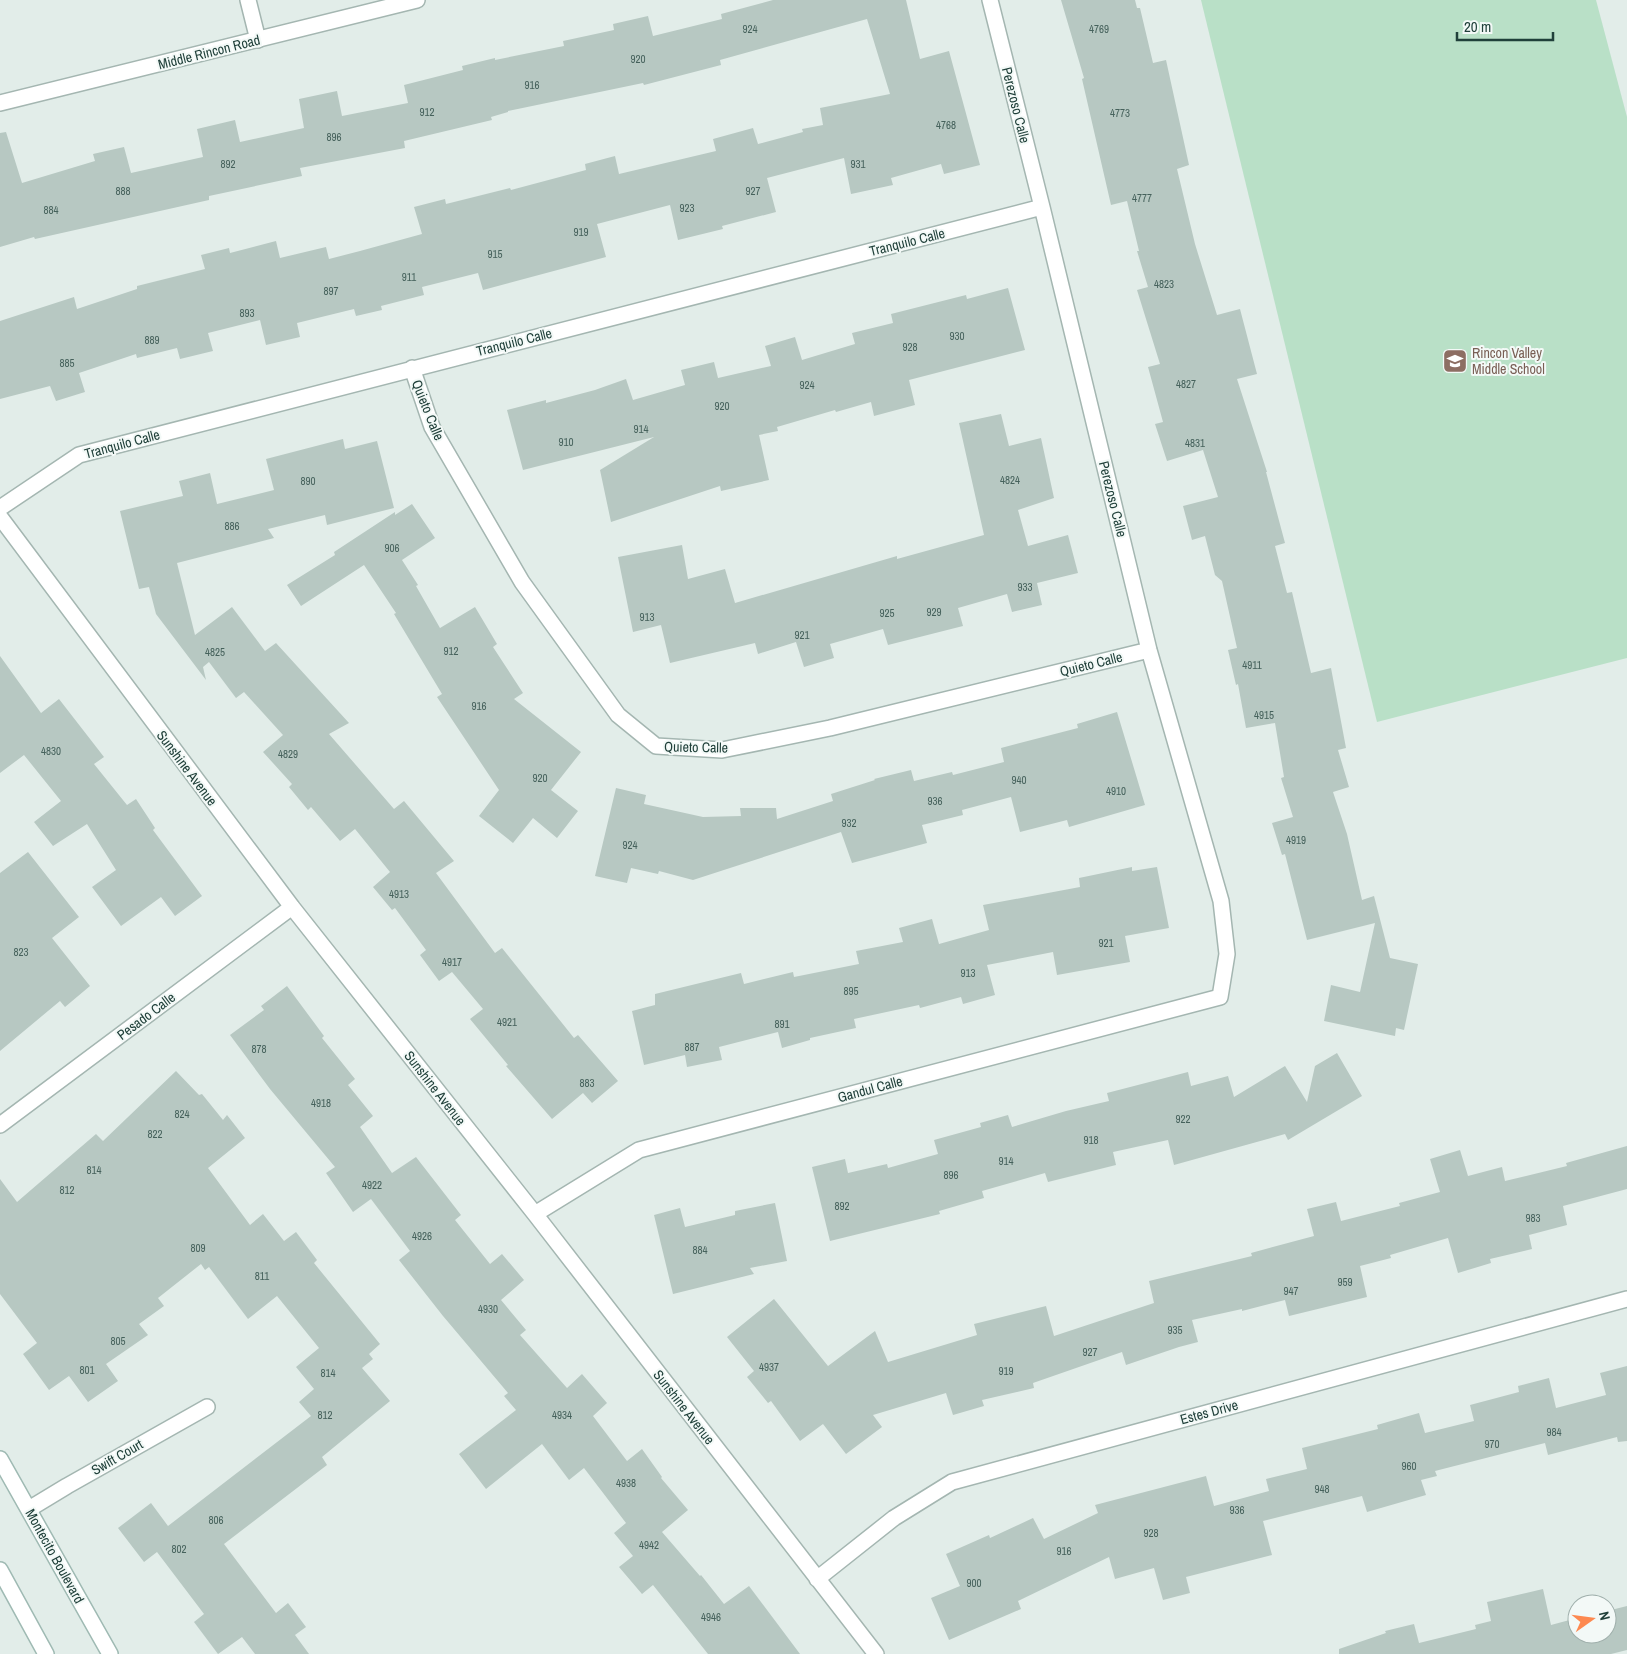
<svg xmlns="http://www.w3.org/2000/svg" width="1627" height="1654" font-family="'Archivo Narrow',sans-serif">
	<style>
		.green { fill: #b9e0c7 }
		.building { fill: #b7c8c2 }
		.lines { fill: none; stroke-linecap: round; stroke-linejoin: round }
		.minor-casing { stroke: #a4b6b1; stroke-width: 18 }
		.tertiary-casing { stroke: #a4b6b1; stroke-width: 18 }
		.secondary-casing { stroke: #9fbab3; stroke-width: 18 }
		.minor { stroke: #fff; stroke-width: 15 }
		.tertiary { stroke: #fff; stroke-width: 15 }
		.secondary { stroke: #fff; stroke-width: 15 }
		.labels { text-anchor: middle; stroke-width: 4; stroke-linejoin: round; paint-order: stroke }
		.number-label { font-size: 11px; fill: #46625c }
		.street-label { font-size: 14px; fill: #20403a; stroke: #f3f9f7 }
		.education-label { font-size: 14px; fill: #785e54; stroke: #f3f9f7; text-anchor: start }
	</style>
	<rect width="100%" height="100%" fill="#e2ede9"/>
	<path class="green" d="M1201 0H1596L1627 117V658L1377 722Z"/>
	<path class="building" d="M773 0H906L920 59 949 51 980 165 944 174 941 164 891 178 893 185 851 194 844 158 767 178 776 212 722 226 723 229 678 240 670 205 597 224 606 257 483 290 478 273 422 287 424 295 381 306 382 310 356 316 354 309 297 323 300 337 266 345 260 320 208 333 213 351 180 359 177 348 137 358 136 354 79 373 85 392 56 401 50 386 0 399V321L74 297 77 309 137 289V286L205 269 201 255 229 248 230 253 276 241 280 258 326 247 329 259 360 251 422 234 414 207 445 199 446 204 510 188 511 190 586 170 585 164 615 156 619 174 716 151 713 139 753 128 758 144 803 132 802 129 823 125 820 108 890 94 867 19 720 60 721 65 644 85 643 83 508 111V112L491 117 492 120 404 141 405 148 300 168 302 176 209 196V200L35 239 34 237 0 247V133L6 132 22 183 95 161 93 154 124 147 131 173 203 157 197 129 235 120 240 142 304 128 299 99 337 91 342 116 408 103 404 85 463 70 462 66 495 58V60L564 46 563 41 614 30 613 24 648 16 653 36 722 19 721 14Z
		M1061 0H1135L1137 8H1140L1153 63 1166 60 1189 165 1177 169 1195 244 1217 315 1240 309 1257 374 1237 379 1267 472H1266L1285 543 1275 546 1287 593 1292 592 1311 673 1331 668 1346 748 1338 750 1349 787 1333 792 1347 834 1362 900 1374 896 1390 958 1418 964 1404 1030 1396 1028 1395 1036 1324 1021 1331 985 1360 992 1375 923 1307 940 1285 854 1282 855 1272 823 1293 817 1281 778 1284 777 1275 723 1246 728 1238 684 1236 685 1228 650 1237 648 1222 581 1215 575 1205 536 1192 540 1183 506 1218 497 1203 450 1167 461 1155 424 1163 422 1148 367 1160 364 1137 290 1148 287 1137 251H1139L1127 201 1111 205 1082 79 1084 78Z
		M1008 288 1025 350 909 380 915 405 874 416 871 402 836 412 835 410 777 427 778 431 759 435 769 480 721 491 720 486 611 522 600 470 654 437 523 470 507 410 546 400V403L595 390 626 379 633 400 685 385 681 370 714 362 718 378 771 366 765 346 795 337 802 360 855 344 852 333 893 323 891 314 966 295 967 299Z
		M1001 414 1009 446 1041 438 1054 498 1018 510 1028 546 1068 535 1078 573 1037 583 1042 605 1012 612 1007 594 958 608 963 626 888 645 883 629 830 644 834 658 804 667 796 642 758 654 755 643 670 663 661 625 633 632 618 557 682 545 688 579 725 569 735 603 897 556V559L984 535 959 423Z
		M343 439 345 449 377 441 394 508 327 525 325 515 268 529 274 538 177 563 195 635 232 607 265 651 276 643 349 723 329 734 394 809 404 801 454 861 436 873 495 953 502 948 574 1038 578 1035 618 1081 592 1103 583 1093 552 1119 506 1066 508 1065 470 1019 483 1009 452 972 439 981 420 955 426 950 395 908 392 910 373 887 390 872 355 829 340 841 311 807 308 810 289 787 292 784 263 752 283 735 244 692 236 698 209 662 203 667 206 680 156 614 149 587 139 589 120 511 183 496 179 481 210 473 217 504 274 490 266 459Z
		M412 504 435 538 402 560 418 585 416 586 440 628 475 607 497 644 493 647 523 693 514 699 581 752 551 790 578 811 557 838 533 818 513 843 479 816 499 790 437 697 442 694 394 614 396 613 364 565 301 606 287 585 335 555 334 552 395 512V515Z
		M0 656 41 713 59 699 104 757 94 764 127 805 136 799 155 828 153 830 202 896 175 916 161 897 121 926 92 887 116 870 87 824 53 846 34 822 61 801 24 755 0 773Z
		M1117 712 1145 805 1069 827 1067 820 1020 832 1011 797 962 810 963 815 922 825 927 843 852 863 841 832 693 880 659 871 658 874 631 868 627 883 595 876 616 788 646 795 644 804 703 817 741 816 740 808H776L777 819 833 801 831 794 875 780 874 779 911 770 914 781 952 772 953 775 1004 762 1001 748 1078 728 1077 724Z
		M28 852 79 917 52 938 90 986 65 1007 60 1001 0 1051V873Z
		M1132 867V871L1157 867 1169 928 1125 936 1130 962 1057 975 1053 952 987 965 995 995 963 1004 961 997 920 1008 919 1005 854 1019 856 1028 810 1038V1040L782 1048 778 1032 719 1047 722 1060 687 1067 685 1055 644 1065 632 1011 655 1005V994L741 973 744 984 793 972 794 977 859 964 856 951 903 942 899 928 932 919 939 944 989 930 983 905 1080 887 1079 878Z
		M287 986 324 1036 322 1038 355 1079 348 1085 373 1116 360 1127 392 1173 416 1157 461 1215 455 1220 490 1264 502 1254 524 1280 501 1300 526 1330 520 1335 567 1388 582 1374 607 1403 593 1416 627 1461 642 1449 662 1477 661 1478 688 1510 662 1532 700 1576 701 1575 724 1604 749 1586 800 1654H708L653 1585 642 1594 619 1567 633 1556 614 1533 626 1523 584 1468 569 1480 542 1444 486 1489 459 1454 516 1410 504 1396 508 1393 443 1316 399 1260 410 1251 371 1199 353 1212 326 1173 335 1167 270 1089 230 1035 264 1010 261 1006Z
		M1337 1053 1362 1096 1288 1140 1285 1134 1174 1165 1168 1140 1113 1152 1116 1165 1048 1182 1045 1173 982 1191 984 1198 939 1211 940 1214 830 1241 812 1167 845 1159 848 1173 887 1164 888 1168 938 1154 934 1140 981 1127 980 1123 1008 1115 1012 1127 1066 1111 1109 1101 1107 1093 1188 1072 1191 1086 1228 1076 1234 1097 1285 1066 1307 1102 1315 1066Z
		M176 1071 199 1095 202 1094 223 1120 227 1115 245 1138 208 1168 250 1225 263 1214 284 1241 296 1232 317 1260 314 1263 380 1344 369 1354 373 1359 362 1368 390 1401 322 1457 327 1465 224 1544 276 1613 288 1603 306 1627 295 1635 309 1654H255L242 1637 218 1654 194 1622 204 1614 157 1552 144 1562 118 1528 151 1503 168 1526 311 1416 299 1402 314 1389 296 1367 319 1348 277 1296 248 1319 209 1267 205 1270 201 1264 158 1298 164 1306 139 1324 148 1335 106 1364 118 1381 88 1402 69 1376 49 1390 23 1354 37 1343 0 1294V1179L17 1202 96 1134 103 1141Z
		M1627 1146V1189L1563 1206 1567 1225 1529 1235 1532 1249 1490 1259 1491 1263 1458 1273 1448 1238 1390 1255 1391 1258 1360 1266 1367 1297 1289 1316 1285 1300 1242 1311V1309L1192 1320 1198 1342 1179 1347 1126 1365 1122 1352 1033 1383 1034 1388 982 1400 984 1406 953 1415 946 1393 873 1415 882 1427 846 1454 823 1424 800 1441 771 1401 768 1403 747 1377 754 1371 727 1337 774 1299 828 1366 875 1331 888 1362 977 1335 974 1324 1046 1306 1054 1336 1154 1303 1149 1281 1252 1256 1251 1253 1314 1236 1307 1209 1336 1202 1341 1221 1400 1206 1399 1203 1440 1192 1430 1159 1460 1150 1468 1176 1502 1167 1505 1181 1567 1166 1566 1163Z
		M775 1203 787 1261 750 1268 754 1274 673 1294 654 1215 680 1208 685 1227 735 1215V1211Z
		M1627 1366V1441L1618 1442 1617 1437 1548 1455 1545 1443 1435 1471 1437 1476 1421 1480 1426 1495 1367 1512 1362 1496 1263 1521 1272 1555 1186 1577 1190 1593 1163 1600 1154 1568 1115 1579 1109 1557 1018 1601 1021 1609 949 1640 931 1598 960 1586 946 1554 989 1535 990 1538 1033 1518 1044 1539 1098 1513 1095 1505 1206 1476 1214 1506 1269 1491 1266 1479 1307 1469 1302 1448 1378 1429 1377 1425 1419 1413 1425 1433 1474 1421 1470 1405 1519 1392 1518 1386 1549 1378 1556 1408 1606 1395 1600 1373Z
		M1543 1589 1551 1625 1577 1618V1634H1607V1611L1627 1606V1650L1611 1654H1339V1649L1386 1633 1385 1631 1414 1624 1419 1643 1476 1629 1475 1625 1491 1621 1487 1602Z"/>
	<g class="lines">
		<defs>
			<path id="minor" d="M248 0 258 40
				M412 368 432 427 522 582 618 715 656 746 722 750 830 728 1149 650
				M0 508 79 455 1042 207
				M0 517 292 907 535 1214 876 1654
				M0 1125 292 907
				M535 1214 639 1150 1220 997 1227 954 1221 901 1149 650 1042 207 990 0
				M29 1509 67 1486 207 1407
				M817 1579 894 1518 952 1482 1627 1299"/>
			<path id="tertiary" d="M0 103 417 0"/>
			<path id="secondary" d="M0 1459 110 1654
				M0 1570 46 1654"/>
		</defs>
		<use href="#minor" class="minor-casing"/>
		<use href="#tertiary" class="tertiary-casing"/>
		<use href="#secondary" class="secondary-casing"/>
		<use href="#minor" class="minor"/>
		<use href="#tertiary" class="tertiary"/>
		<use href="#secondary" class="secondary"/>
	</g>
	<defs>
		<symbol id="school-square" viewBox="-11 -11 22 22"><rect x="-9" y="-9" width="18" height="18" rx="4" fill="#8d6e63" stroke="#f3f9f7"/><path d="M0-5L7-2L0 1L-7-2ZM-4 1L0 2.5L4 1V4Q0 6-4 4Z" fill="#fff"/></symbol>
	</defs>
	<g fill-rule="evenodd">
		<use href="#school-square" x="1441" y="347" width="28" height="28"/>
	</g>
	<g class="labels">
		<g class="number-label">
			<text x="750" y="33">924</text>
			<text x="1099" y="33">4769</text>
			<text x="638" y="63">920</text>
			<text x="532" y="89">916</text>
			<text x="427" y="116">912</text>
			<text x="1120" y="117">4773</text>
			<text x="946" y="129">4768</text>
			<text x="334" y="141">896</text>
			<text x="228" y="168">892</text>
			<text x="858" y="168">931</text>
			<text x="123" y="195">888</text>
			<text x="753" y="195">927</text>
			<text x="1142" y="202">4777</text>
			<text x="687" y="212">923</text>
			<text x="51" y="214">884</text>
			<text x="581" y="236">919</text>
			<text x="495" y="258">915</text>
			<text x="409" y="281">911</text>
			<text x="1164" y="288">4823</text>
			<text x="331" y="295">897</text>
			<text x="247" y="317">893</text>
			<text x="957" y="340">930</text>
			<text x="152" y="344">889</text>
			<text x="910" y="351">928</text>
			<text x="67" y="367">885</text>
			<text x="1186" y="388">4827</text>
			<text x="807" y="389">924</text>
			<text x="722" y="410">920</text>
			<text x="641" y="433">914</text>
			<text x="566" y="446">910</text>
			<text x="1195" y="447">4831</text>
			<text x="1010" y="484">4824</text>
			<text x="308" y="485">890</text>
			<text x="232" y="530">886</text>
			<text x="392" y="552">906</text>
			<text x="1025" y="591">933</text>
			<text x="934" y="616">929</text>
			<text x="887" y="617">925</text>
			<text x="647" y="621">913</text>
			<text x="802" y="639">921</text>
			<text x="451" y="655">912</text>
			<text x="215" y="656">4825</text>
			<text x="1252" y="669">4911</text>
			<text x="479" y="710">916</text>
			<text x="1264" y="719">4915</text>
			<text x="51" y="755">4830</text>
			<text x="288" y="758">4829</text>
			<text x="540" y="782">920</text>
			<text x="1019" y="784">940</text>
			<text x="1116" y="795">4910</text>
			<text x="935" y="805">936</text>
			<text x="849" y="827">932</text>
			<text x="1296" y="844">4919</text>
			<text x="630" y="849">924</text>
			<text x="399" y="898">4913</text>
			<text x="1106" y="947">921</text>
			<text x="21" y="956">823</text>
			<text x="452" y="966">4917</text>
			<text x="968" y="977">913</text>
			<text x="851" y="995">895</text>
			<text x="507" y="1026">4921</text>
			<text x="782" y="1028">891</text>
			<text x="692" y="1051">887</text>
			<text x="259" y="1053">878</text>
			<text x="587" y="1087">883</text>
			<text x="321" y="1107">4918</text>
			<text x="182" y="1118">824</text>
			<text x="1183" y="1123">922</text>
			<text x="155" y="1138">822</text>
			<text x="1091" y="1144">918</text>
			<text x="1006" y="1165">914</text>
			<text x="94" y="1174">814</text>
			<text x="951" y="1179">896</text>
			<text x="372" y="1189">4922</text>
			<text x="67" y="1194">812</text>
			<text x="842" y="1210">892</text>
			<text x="1533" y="1222">983</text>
			<text x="422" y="1240">4926</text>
			<text x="198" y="1252">809</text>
			<text x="700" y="1254">884</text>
			<text x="262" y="1280">811</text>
			<text x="1345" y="1286">959</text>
			<text x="1291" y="1295">947</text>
			<text x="488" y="1313">4930</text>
			<text x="1175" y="1334">935</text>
			<text x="118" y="1345">805</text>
			<text x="1090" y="1356">927</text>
			<text x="769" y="1371">4937</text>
			<text x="87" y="1374">801</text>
			<text x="1006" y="1375">919</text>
			<text x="328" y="1377">814</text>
			<text x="325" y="1419">812</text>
			<text x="562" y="1419">4934</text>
			<text x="1554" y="1436">984</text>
			<text x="1492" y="1448">970</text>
			<text x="1409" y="1470">960</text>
			<text x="626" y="1487">4938</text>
			<text x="1322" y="1493">948</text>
			<text x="1237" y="1514">936</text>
			<text x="216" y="1524">806</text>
			<text x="1151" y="1537">928</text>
			<text x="649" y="1549">4942</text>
			<text x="179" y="1553">802</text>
			<text x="1064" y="1555">916</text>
			<text x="974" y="1587">900</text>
			<text x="711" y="1621">4946</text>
		</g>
		<g class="street-label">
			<text transform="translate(209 52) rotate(-14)" y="5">Middle Rincon Road</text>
			<text transform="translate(1016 105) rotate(76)" y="5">Perezoso Calle</text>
			<text transform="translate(907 242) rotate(-14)" y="5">Tranquilo Calle</text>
			<text transform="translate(514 342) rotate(-14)" y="5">Tranquilo Calle</text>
			<text transform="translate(428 410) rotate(68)" y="5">Quieto Calle</text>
			<text transform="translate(122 444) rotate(-15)" y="5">Tranquilo Calle</text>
			<text transform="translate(1113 499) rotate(76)" y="5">Perezoso Calle</text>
			<text transform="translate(1091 664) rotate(-14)" y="5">Quieto Calle</text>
			<text transform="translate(696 747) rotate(1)" y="5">Quieto Calle</text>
			<text transform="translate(187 768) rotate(53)" y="5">Sunshine Avenue</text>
			<text transform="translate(146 1016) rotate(-37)" y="5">Pesado Calle</text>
			<text transform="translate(435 1088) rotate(52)" y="5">Sunshine Avenue</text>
			<text transform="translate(870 1089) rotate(-15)" y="5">Gandul Calle</text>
			<text transform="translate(684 1407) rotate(52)" y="5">Sunshine Avenue</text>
			<text transform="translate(1209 1412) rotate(-15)" y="5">Estes Drive</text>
			<text transform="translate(117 1457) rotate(-30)" y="5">Swift Court</text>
			<text transform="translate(55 1556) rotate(61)" y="5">Montecito Boulevard</text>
		</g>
		<g class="education-label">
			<text x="1472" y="358">Rincon Valley<tspan x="1472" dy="16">Middle School</tspan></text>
		</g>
	</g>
	<g transform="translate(1592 1619) rotate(76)"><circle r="24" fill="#f3f9f7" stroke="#9fafab"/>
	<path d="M0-4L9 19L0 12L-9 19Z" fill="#fd8950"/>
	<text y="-8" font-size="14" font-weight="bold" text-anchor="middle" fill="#20403a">N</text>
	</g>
	<path d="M1457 32v8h96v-8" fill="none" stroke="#20403a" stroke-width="2.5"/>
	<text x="1464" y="32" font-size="15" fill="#20403a" stroke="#f3f9f7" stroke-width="4" paint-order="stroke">20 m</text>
</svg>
